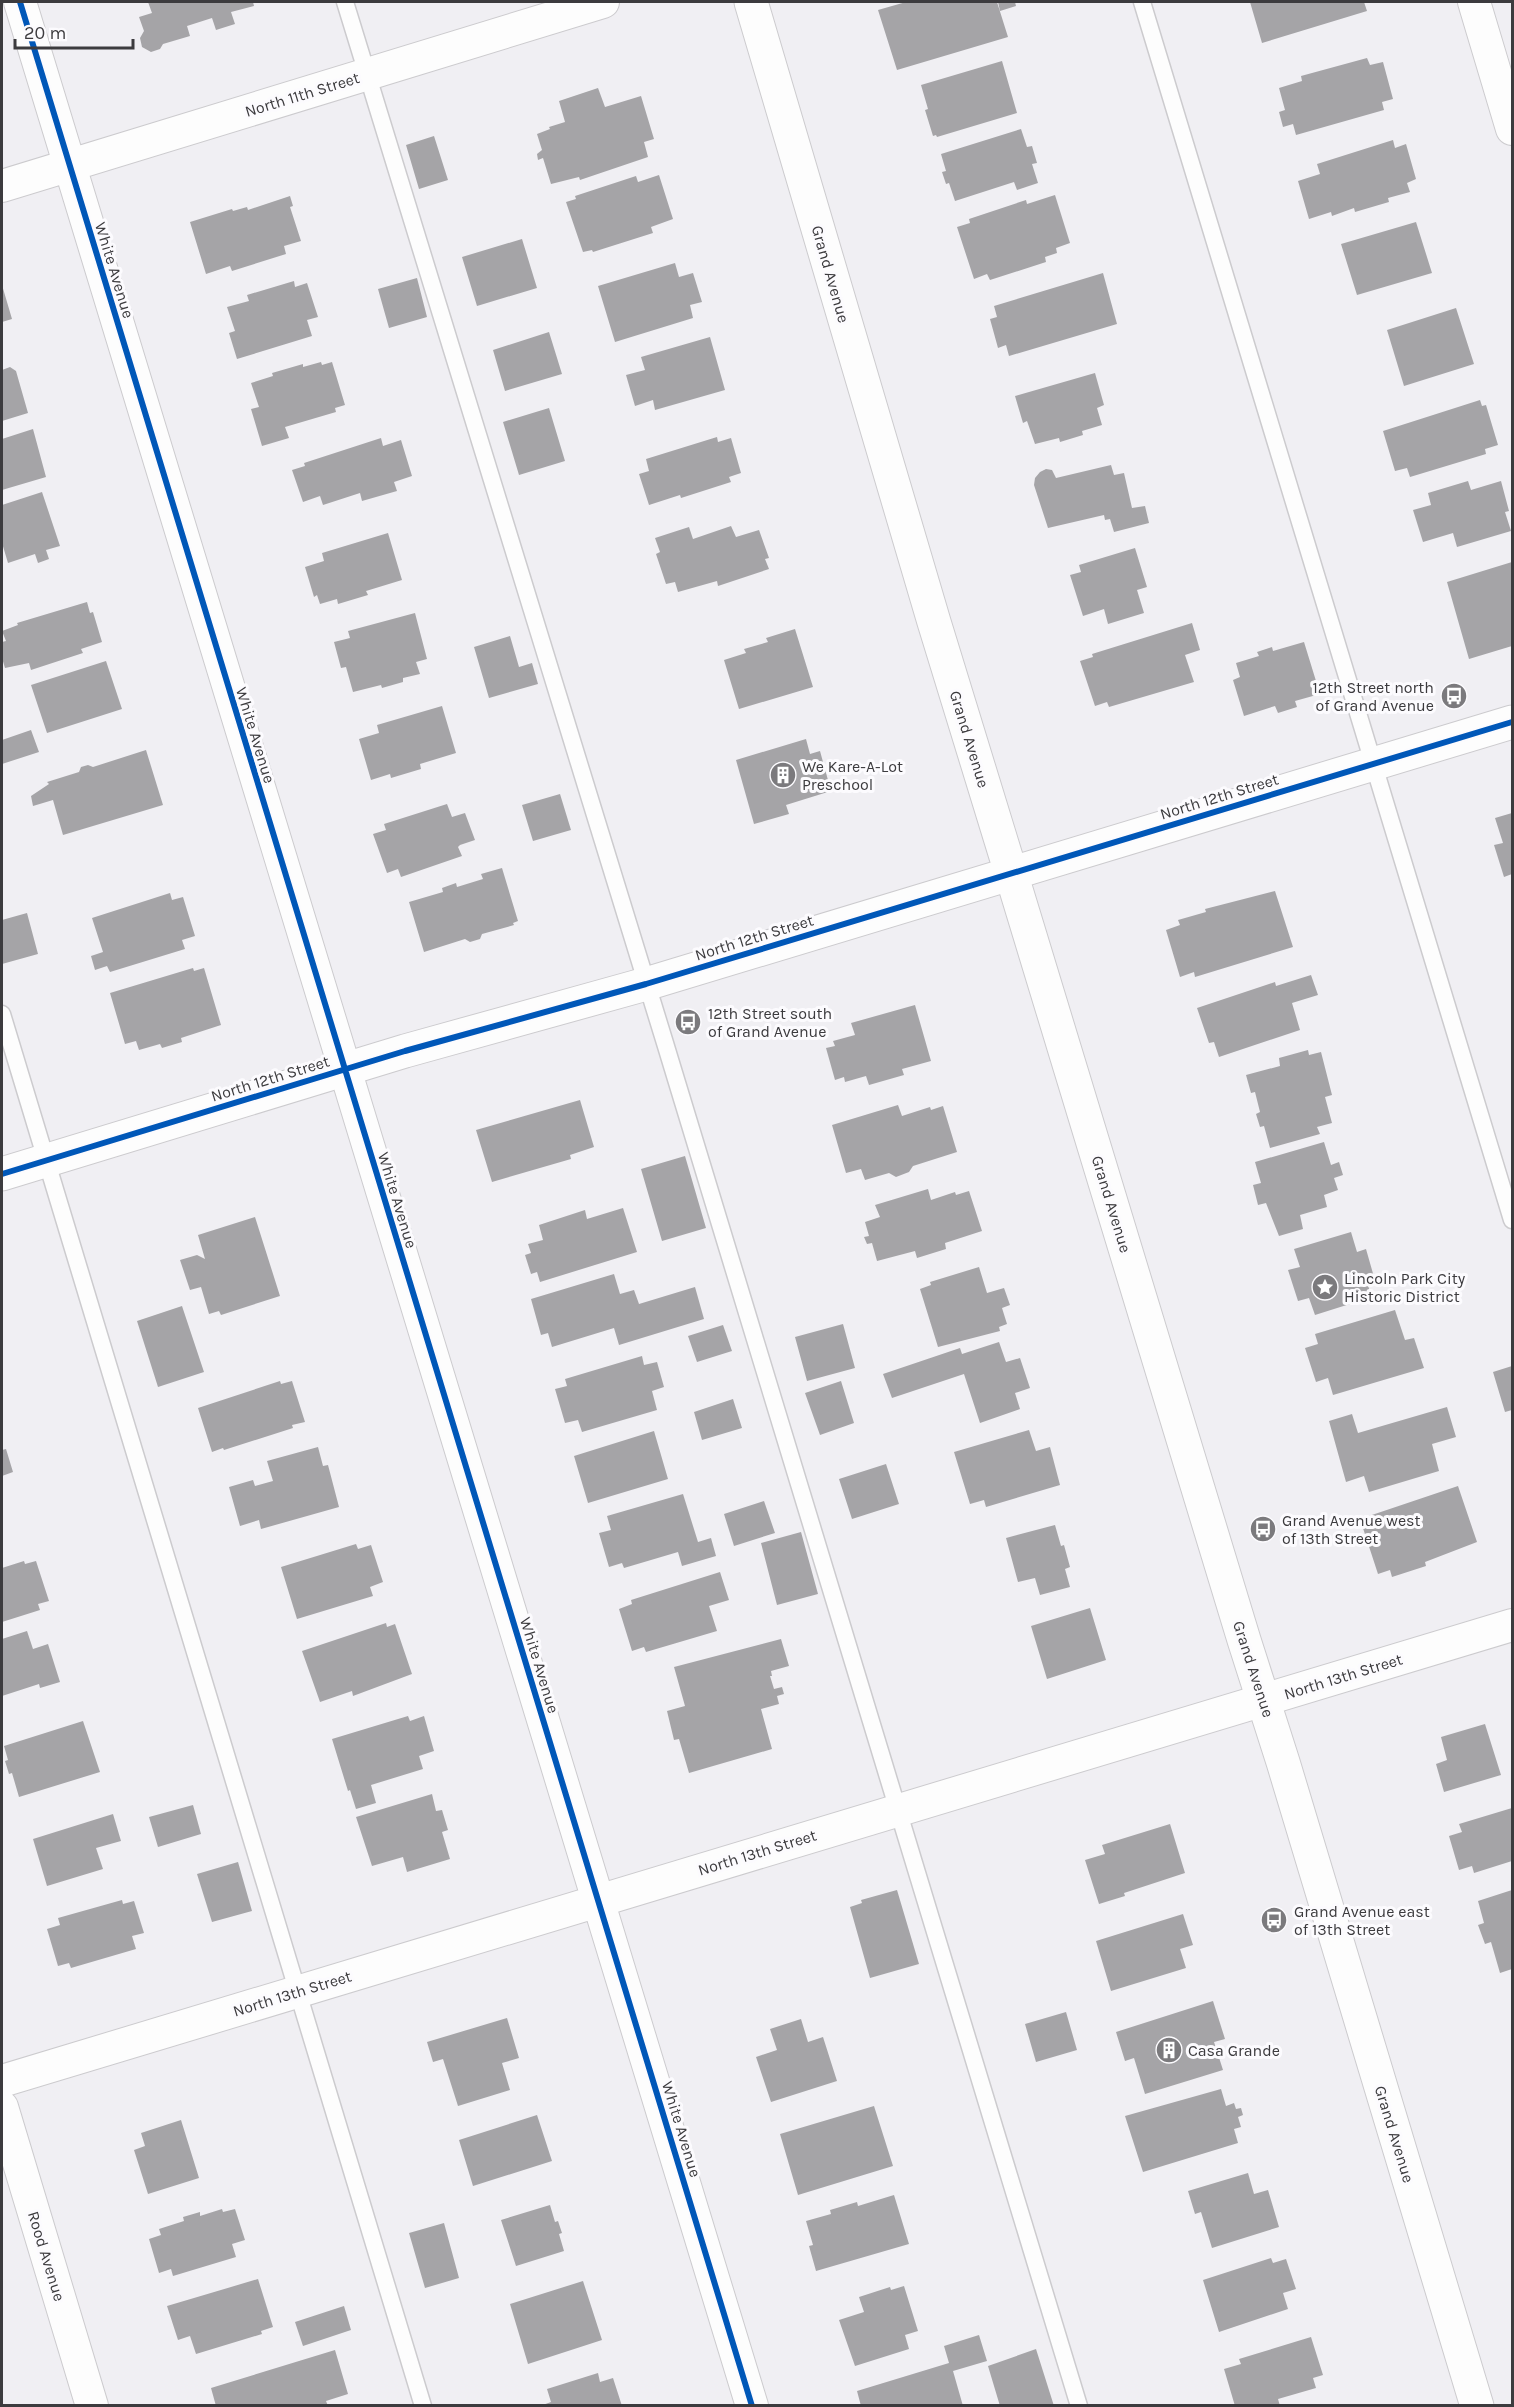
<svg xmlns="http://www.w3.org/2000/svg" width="1514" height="2407" font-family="Karla,sans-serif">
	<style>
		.building { fill: #a5a4a7 }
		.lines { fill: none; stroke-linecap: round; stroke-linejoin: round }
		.service-casing { stroke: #cccbce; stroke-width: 19 }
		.minor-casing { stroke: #cccbce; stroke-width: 34 }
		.tertiary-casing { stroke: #cccbce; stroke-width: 35 }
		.secondary-casing { stroke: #cccbce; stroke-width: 35 }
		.service { stroke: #fdfdfd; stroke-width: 16 }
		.minor { stroke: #fdfdfd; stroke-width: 32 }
		.tertiary { stroke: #fdfdfd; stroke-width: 33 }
		.secondary { stroke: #fdfdfd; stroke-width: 33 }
		.cycleway-casing { stroke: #fcfbfe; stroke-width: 10 }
		.cycleway { stroke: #0057b8; stroke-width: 6 }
		.labels { text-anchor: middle; stroke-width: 6; stroke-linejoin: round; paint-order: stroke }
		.street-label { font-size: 16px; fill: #3c3b3e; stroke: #fcfbfe }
		.poi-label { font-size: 16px; fill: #3c3b3e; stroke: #fcfbfe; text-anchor: start }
	</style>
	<rect width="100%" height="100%" fill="#f0eff3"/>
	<path class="building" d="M148 2H253L254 6 231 12 235 24 216 30 212 18 187 26 190 36 163 44 160 49 151 52 142 47 140 38 144 31 139 17 152 13Z
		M906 2H997L1008 37 897 70 878 10Z
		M998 2H1015L1016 6 1000 11Z
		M1250 2H1364L1367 11 1262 43Z
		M1367 58 1370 65 1383 62 1393 99 1382 102 1384 110 1296 135 1293 124 1283 127 1279 112 1285 110 1279 88 1302 81 1301 76Z
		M1002 61 1017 113 937 137 936 135 933 136 925 110 928 109 921 85Z
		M598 88 605 107 641 96 654 139 644 142 648 157 580 180 579 177 551 184 543 158 538 160 537 154 542 150 537 134 550 129 549 127 565 122 559 101Z
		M1021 129 1027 147 1032 146 1037 163 1032 164 1038 183 1017 190 1014 182 955 201 949 183 946 184 942 172 946 171 941 154Z
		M434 136 448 180 419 189 406 145Z
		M1393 140 1395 148 1406 144 1416 179 1407 183 1410 192 1388 198 1389 202 1355 212 1354 208 1332 216 1331 212 1309 219 1298 181 1320 174 1317 164Z
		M659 175 673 219 651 227 653 233 593 252 592 250 583 252 566 202 576 199 575 196 636 176 638 182Z
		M1055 195 1070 243 1056 248 1057 253 1045 257 1046 262 990 280 987 274 974 279 957 227 970 223 969 219 1026 200 1027 204Z
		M290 196 293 206 290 207 301 241 284 246 286 254 232 271 230 266 206 274 190 222 232 209 233 211 247 207 248 210Z
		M1416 222 1432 273 1357 295 1341 244Z
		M522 239 537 288 477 306 462 257Z
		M675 263 679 277 693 273 702 302 690 305 693 318 615 342 598 286Z
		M1103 273 1117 324 1009 356 1006 345 998 348 990 319 997 317 994 306Z
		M417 278 427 317 389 328 378 289Z
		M294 281 295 287 307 283 318 317 307 320 312 336 237 359 229 333 235 331 227 307 249 301 247 295Z
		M2 285 12 319 2 322Z
		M1456 308 1474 364 1404 386 1387 330Z
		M549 332 562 374 505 391 493 350Z
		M710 337 725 390 655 410 653 400 635 406 626 375 645 370 641 357Z
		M321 362 322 365 332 362 345 405 335 408 336 412 285 427 289 438 262 446 251 409 259 407 251 383 273 376 272 373 303 364V367Z
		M10 367 16 371 28 413 2 421V370Z
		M1095 373 1104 405 1097 408 1102 425 1082 431 1083 435 1060 442 1059 438 1035 444 1027 421 1023 423 1015 396Z
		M1480 400 1482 406 1486 405 1498 445 1485 449 1486 454 1410 477 1407 468 1395 471 1383 431Z
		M549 408 565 461 519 475 503 422Z
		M33 429 46 477 2 490V439Z
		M717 437 718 442 731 438 741 473 729 477 731 482 681 498 680 495 649 505 639 474 649 471 646 459Z
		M381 438 383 446 401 440 412 476 394 482 397 491 362 501 360 493 323 505 320 496 303 502 292 470 305 466 304 463Z
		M1111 465 1114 475 1124 473 1132 508 1145 506 1149 523 1114 532 1110 519 1105 520 1104 515 1048 528 1034 485 1035 478 1040 472 1046 469 1052 470 1056 478Z
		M1468 481 1471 490 1501 481 1509 511 1505 512 1511 531 1457 547 1453 533 1423 542 1413 510 1431 505 1428 493Z
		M42 492 60 546 46 550 49 559 38 563 35 554 8 563 2 543V505Z
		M731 526 736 537 759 530 769 558 765 559 769 569 718 586 717 581 678 592 675 582 666 584 656 554 660 552 655 538 689 527 693 539Z
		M388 533 402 580 366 591 368 595 338 604 337 599 320 604 317 595 314 597 305 567 324 561 322 553Z
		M1135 548 1147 587 1137 590 1144 613 1108 624 1104 609 1083 616 1070 575 1081 572 1079 565Z
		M1512 562V646L1469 659 1447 582Z
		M87 602 90 613 93 612 102 642 81 649 83 653 31 670 29 663 5 668 2 658V642L6 641 2 631 18 625 17 623Z
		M415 613 427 659 416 662 420 674 403 678V682L382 688 381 685 353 692 346 667 341 668 334 642 350 638 348 631Z
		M1192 623 1200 650 1185 655 1194 682 1109 707 1107 702 1095 706 1080 661 1093 657 1092 654Z
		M795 629 813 687 739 709 724 660 746 653 744 649 768 642 766 638Z
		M510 636 519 667 532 663 538 684 489 698 474 647Z
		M1304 642 1320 694 1295 701 1297 707 1278 713 1275 706 1244 716 1233 680 1240 677 1236 663 1259 656 1257 652 1272 647 1273 651Z
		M106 661 122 709 47 733 31 685Z
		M442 706 456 753 420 764 421 769 391 778 390 774 371 780 359 739 379 733 377 725Z
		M31 730 39 752 2 764V740Z
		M806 739 810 754 820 751 831 791 786 805 789 814 754 824 736 760Z
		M146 750 163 805 63 835 53 800 33 806 31 796 49 784 47 782 79 772 81 767 88 765 93 767Z
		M560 794 571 830 533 841 522 805Z
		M447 804 452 817 465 813 475 840 460 845 458 847 462 856 401 877 398 869 387 873 373 834 386 830 384 824Z
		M1512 813V874L1504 877 1494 845 1503 843 1495 818Z
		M502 868 518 921 513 923 514 925 482 934 480 939 470 942 465 939 424 952 409 902 443 892 442 888 456 883 457 887 483 879 481 874Z
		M1275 891 1293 947 1195 977 1194 972 1180 977 1166 930 1180 925 1178 920 1206 912 1205 909Z
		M170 893 172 900 183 897 195 936 182 940 185 949 110 972 107 966 95 970 91 956 103 952 92 918Z
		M27 913 38 954 2 964V920Z
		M193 968 194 971 204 968 221 1025 181 1038 182 1042 162 1048 160 1044 139 1050 136 1041 125 1044 110 993Z
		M1311 975 1318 995 1292 1003 1300 1030 1219 1057 1214 1042 1209 1043 1197 1008 1275 982 1276 986Z
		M915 1005 931 1061 902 1069 904 1075 869 1085 866 1076 845 1082 844 1077 835 1080 826 1048 835 1046 833 1041 855 1035 851 1023Z
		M1308 1050 1309 1055 1321 1052 1332 1095 1325 1097 1332 1123 1317 1127 1320 1134 1270 1148 1264 1126 1260 1127 1256 1114 1260 1112 1255 1092 1251 1093 1246 1075 1280 1066 1279 1058Z
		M580 1100 594 1147 570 1155 571 1159 492 1182 476 1130Z
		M898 1105 902 1116 930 1107 931 1110 943 1106 957 1152 913 1166 909 1172 896 1177 889 1173 865 1180 861 1169 846 1173 832 1125Z
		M1324 1142 1331 1165 1339 1162 1343 1175 1334 1178 1338 1190 1324 1195 1327 1207 1300 1215 1303 1229 1279 1236 1266 1203 1258 1205 1253 1185 1261 1183 1255 1162Z
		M685 1156 706 1228 662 1241 641 1169Z
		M928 1189 931 1200 955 1192 956 1195 969 1191 982 1231 945 1243 946 1249 917 1258 915 1251 877 1261 872 1243 867 1244 864 1237 869 1236 865 1222 880 1217 875 1205Z
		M623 1208 637 1252 540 1282 537 1272 531 1274 525 1255 531 1253 528 1244 543 1240 539 1225 585 1210 587 1219Z
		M255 1217 280 1296 221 1315 219 1311 209 1314 201 1287 190 1290 180 1260 197 1255 205 1259 198 1235Z
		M1351 1232 1357 1252 1366 1249 1374 1277 1366 1280 1372 1297 1315 1315 1309 1298 1298 1301 1288 1270 1300 1267 1294 1249Z
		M979 1267 987 1293 1004 1288 1010 1305 1002 1308 1007 1324 999 1327 1000 1331 938 1347 920 1289 931 1285 930 1282Z
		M614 1274 620 1294 634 1290 639 1304 695 1287 704 1319 619 1345 614 1328 552 1347 548 1333 541 1335 531 1299Z
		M182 1306 204 1372 158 1387 137 1321Z
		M1395 1310 1405 1340 1414 1338 1424 1368 1333 1395 1328 1378 1316 1382 1305 1348 1318 1344 1315 1334Z
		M843 1324 855 1368 807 1381 795 1337Z
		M723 1325 732 1351 697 1362 688 1336Z
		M999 1342 1006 1362 1020 1358 1030 1388 1015 1393 1020 1409 980 1423 964 1374 892 1398 883 1374 960 1348 962 1354Z
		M642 1356 644 1365 657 1362 664 1387 652 1391 657 1410 582 1432 578 1420 565 1423 555 1389 567 1386 565 1379Z
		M1512 1366V1410L1505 1412 1493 1372Z
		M280 1381 281 1384 292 1381 305 1422 292 1425 293 1428 224 1450 223 1448 212 1452 198 1408Z
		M841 1381 854 1423 820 1435 805 1393Z
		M733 1399 742 1428 702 1440 694 1412Z
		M1447 1407 1456 1437 1432 1444 1439 1471 1369 1492 1364 1476 1346 1482 1329 1421 1352 1414 1358 1433Z
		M1029 1430 1036 1451 1050 1447 1060 1485 986 1507 984 1500 970 1504 954 1452Z
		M654 1431 668 1479 588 1503 574 1456Z
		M318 1447 323 1466 328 1465 339 1507 261 1529 259 1520 240 1526 229 1487 253 1480 255 1486 273 1481 267 1461Z
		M6 1449 13 1472 2 1476V1450Z
		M886 1464 899 1504 852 1519 839 1479Z
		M1458 1486 1477 1542 1425 1562 1426 1566 1392 1577 1390 1570 1378 1574 1360 1519Z
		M683 1494 698 1542 711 1538 716 1556 682 1566 678 1552 624 1568 622 1563 609 1567 599 1533 611 1530 607 1516Z
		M764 1501 775 1533 734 1546 724 1514Z
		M1055 1525 1061 1546 1064 1545 1070 1567 1065 1569 1070 1587 1040 1595 1035 1578 1018 1582 1006 1538Z
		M801 1532 818 1594 777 1605 761 1543Z
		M356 1544 358 1549 371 1545 383 1582 370 1587 373 1596 297 1619 281 1567Z
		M24 1561 25 1564 36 1561 49 1601 38 1604 40 1610 2 1622V1568Z
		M720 1572 729 1600 709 1606 717 1631 646 1652 644 1647 632 1651 619 1609 632 1604 631 1600Z
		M1090 1608 1106 1660 1047 1679 1031 1626Z
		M386 1623 387 1627 395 1624 412 1674 353 1696 352 1691 320 1702 302 1651Z
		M27 1631 33 1649 48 1644 60 1682 40 1688 39 1684 2 1696V1639Z
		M781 1639 789 1666 771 1671 772 1676H770L774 1689 782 1687 784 1694 777 1696 779 1704 761 1709 772 1749 689 1773 679 1739 674 1740 667 1711 685 1706 674 1667Z
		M408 1716 410 1721 424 1716 434 1751 419 1756 423 1769 371 1785 376 1803 356 1809 350 1790 348 1791 332 1739Z
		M83 1721 100 1772 19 1797 12 1773 9 1774 5 1761 8 1760 4 1746Z
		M1485 1724 1501 1775 1444 1792 1436 1764 1447 1760 1441 1737Z
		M432 1794 436 1811 442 1810 448 1830 442 1832 450 1859 407 1872 403 1857 372 1866 356 1817Z
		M193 1805 201 1834 158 1847 149 1817Z
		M1512 1808V1861L1474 1873 1472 1866 1459 1870 1449 1836 1462 1832 1459 1824Z
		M113 1814 121 1841 96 1848 103 1869 47 1886 33 1839Z
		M1170 1824 1185 1873 1124 1893 1125 1896 1099 1904 1085 1860 1105 1854 1102 1845Z
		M238 1862 252 1911 212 1922 197 1874Z
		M897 1890 919 1964 870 1978 850 1907 862 1903 861 1900Z
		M1512 1890V1969L1500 1973 1491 1942 1485 1944 1478 1925 1484 1923 1478 1901Z
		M122 1900 123 1904 134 1901 144 1933 132 1936 136 1949 71 1968 69 1963 58 1966 47 1929 60 1925 58 1918Z
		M1183 1914 1193 1945 1180 1949 1186 1968 1111 1991 1096 1941Z
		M1213 2001 1225 2039 1214 2042 1223 2070 1145 2094 1134 2058 1125 2061 1116 2032Z
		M1066 2012 1077 2050 1036 2062 1025 2024Z
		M507 2018 519 2058 502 2063 510 2090 458 2106 443 2059 433 2062 427 2042Z
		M801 2019 808 2042 823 2037 837 2081 771 2102 756 2057 777 2050 770 2029Z
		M1221 2089 1226 2106 1234 2103 1236 2109 1241 2108 1243 2115 1238 2117 1241 2127 1234 2129 1238 2143 1143 2172 1125 2116Z
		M874 2106 893 2166 798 2195 780 2134Z
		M537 2115 552 2161 473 2186 459 2140Z
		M181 2120 199 2178 148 2194 134 2150 145 2146 141 2133Z
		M1248 2173 1254 2194 1268 2190 1279 2227 1212 2248 1201 2212 1195 2214 1188 2191Z
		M894 2195 909 2244 816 2271 809 2246 813 2245 806 2221 831 2214 830 2210 857 2202 858 2206Z
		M550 2205 555 2222 558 2221 562 2233 559 2234 564 2251 516 2266 501 2220Z
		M222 2209 223 2212 235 2209 245 2240 232 2244 236 2257 173 2276 171 2269 159 2273 149 2239 161 2235 159 2229 184 2221 183 2217 200 2212V2216Z
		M444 2223 459 2278 425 2288 409 2233Z
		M1271 2258 1273 2263 1286 2259 1296 2289 1283 2293 1288 2309 1219 2332 1203 2280Z
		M258 2279 273 2327 261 2331 262 2334 196 2354 190 2336 178 2340 167 2306Z
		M583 2281 602 2340 528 2364 510 2304Z
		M904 2286 918 2331 905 2335 909 2349 855 2366 839 2320 864 2312 859 2297 890 2287 891 2290Z
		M344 2306 351 2330 303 2346 295 2322Z
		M979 2335 987 2361 953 2371 963 2406H861L857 2391 949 2363 944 2346Z
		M1311 2337 1323 2375 1313 2378 1316 2388 1278 2399 1280 2406H1235L1224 2369 1241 2364 1239 2359Z
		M1036 2349 1054 2406H1000L988 2366Z
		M335 2350 348 2394 326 2401 328 2406H216L211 2388Z
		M598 2373 600 2382 613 2378 622 2406H540L551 2402 547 2389Z"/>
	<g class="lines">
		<defs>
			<path id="service" d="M345 2 665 1043 1079 2406
				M1142 2 1512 1220
				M2 1014 423 2406"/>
			<path id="minor" d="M20 2 752 2406
				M1474 2 1512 129
				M2 186 603 2
				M2 2081 1512 1625
				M2 2107 92 2406"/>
			<path id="tertiary" d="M1011 873 1244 1640 1283 1762 1477 2406"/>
			<path id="secondary" d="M751 2 934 622 1011 873
				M2 1174 405 1051 646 984 1512 722"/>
		</defs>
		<use href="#service" class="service-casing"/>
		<use href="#minor" class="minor-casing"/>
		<use href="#tertiary" class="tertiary-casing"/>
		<use href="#secondary" class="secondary-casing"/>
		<use href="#service" class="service"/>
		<use href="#minor" class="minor"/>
		<use href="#tertiary" class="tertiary"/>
		<use href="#secondary" class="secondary"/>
		<defs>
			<path id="cycleway" d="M20 2 752 2406
				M2 1174 405 1051 646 984 1512 722"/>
		</defs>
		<use href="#cycleway" class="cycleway-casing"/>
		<use href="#cycleway" class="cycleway"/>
	</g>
	<defs>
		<symbol id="bus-disc" viewBox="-11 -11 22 22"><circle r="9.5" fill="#7b7a7d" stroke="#fcfbfe"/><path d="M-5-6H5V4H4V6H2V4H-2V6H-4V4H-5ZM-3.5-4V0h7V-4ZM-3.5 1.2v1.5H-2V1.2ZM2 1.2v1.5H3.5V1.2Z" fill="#fff"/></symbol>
		<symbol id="building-disc" viewBox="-11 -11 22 22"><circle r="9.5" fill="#7b7a7d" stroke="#fcfbfe"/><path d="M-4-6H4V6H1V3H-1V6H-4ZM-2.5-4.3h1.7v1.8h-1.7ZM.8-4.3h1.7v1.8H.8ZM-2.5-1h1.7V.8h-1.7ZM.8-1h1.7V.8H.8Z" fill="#fff"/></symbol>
		<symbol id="sight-disc" viewBox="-11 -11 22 22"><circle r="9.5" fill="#7b7a7d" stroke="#fcfbfe"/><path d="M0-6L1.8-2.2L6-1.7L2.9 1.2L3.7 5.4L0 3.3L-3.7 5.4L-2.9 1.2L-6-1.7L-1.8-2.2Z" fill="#fff"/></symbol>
	</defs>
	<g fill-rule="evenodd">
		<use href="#bus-disc" x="1439" y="681" width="30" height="30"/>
		<use href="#building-disc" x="768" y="760" width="30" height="30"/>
		<use href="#bus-disc" x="673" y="1007" width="30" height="30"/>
		<use href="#sight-disc" x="1310" y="1272" width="30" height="30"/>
		<use href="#bus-disc" x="1248" y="1514" width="30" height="30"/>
		<use href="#bus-disc" x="1259" y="1905" width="30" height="30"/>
		<use href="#building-disc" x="1154" y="2035" width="30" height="30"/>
	</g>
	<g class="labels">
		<g class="street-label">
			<text transform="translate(302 94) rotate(-17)" y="6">North 11th Street</text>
			<text transform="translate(115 270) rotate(73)" y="6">White Avenue</text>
			<text transform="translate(831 274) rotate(74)" y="6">Grand Avenue</text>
			<text transform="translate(256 735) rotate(73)" y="6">White Avenue</text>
			<text transform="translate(970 739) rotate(73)" y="6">Grand Avenue</text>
			<text transform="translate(1219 796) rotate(-17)" y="6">North 12th Street</text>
			<text transform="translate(754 937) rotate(-17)" y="6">North 12th Street</text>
			<text transform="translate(270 1078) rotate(-17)" y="6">North 12th Street</text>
			<text transform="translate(398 1200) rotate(73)" y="6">White Avenue</text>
			<text transform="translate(1112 1204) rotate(73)" y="6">Grand Avenue</text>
			<text transform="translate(540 1665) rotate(73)" y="6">White Avenue</text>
			<text transform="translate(1254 1669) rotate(72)" y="6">Grand Avenue</text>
			<text transform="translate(1343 1676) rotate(-17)" y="6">North 13th Street</text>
			<text transform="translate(757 1852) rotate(-17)" y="6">North 13th Street</text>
			<text transform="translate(292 1993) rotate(-17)" y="6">North 13th Street</text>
			<text transform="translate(682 2129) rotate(73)" y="6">White Avenue</text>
			<text transform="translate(1395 2134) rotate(73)" y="6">Grand Avenue</text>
			<text transform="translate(47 2256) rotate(73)" y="6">Rood Avenue</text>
		</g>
		<g class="poi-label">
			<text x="1434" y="693" text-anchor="end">12th Street north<tspan x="1434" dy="18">of Grand Avenue</tspan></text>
			<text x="802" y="772">We Kare-A-Lot<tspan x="802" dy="18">Preschool</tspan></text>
			<text x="708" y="1019">12th Street south<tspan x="708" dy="18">of Grand Avenue</tspan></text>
			<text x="1344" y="1284">Lincoln Park City<tspan x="1344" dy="18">Historic District</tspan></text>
			<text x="1282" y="1526">Grand Avenue west<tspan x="1282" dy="18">of 13th Street</tspan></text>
			<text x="1294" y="1917">Grand Avenue east<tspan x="1294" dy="18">of 13th Street</tspan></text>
			<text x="1188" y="2056">Casa Grande</text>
		</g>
	</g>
	<rect width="1514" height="2407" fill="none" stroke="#3c3b3e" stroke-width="6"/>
	<path d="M15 39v9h118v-9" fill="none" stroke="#3c3b3e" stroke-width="3"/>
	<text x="24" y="39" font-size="18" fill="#3c3b3e" stroke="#fcfbfe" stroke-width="4.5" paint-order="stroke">20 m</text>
</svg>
